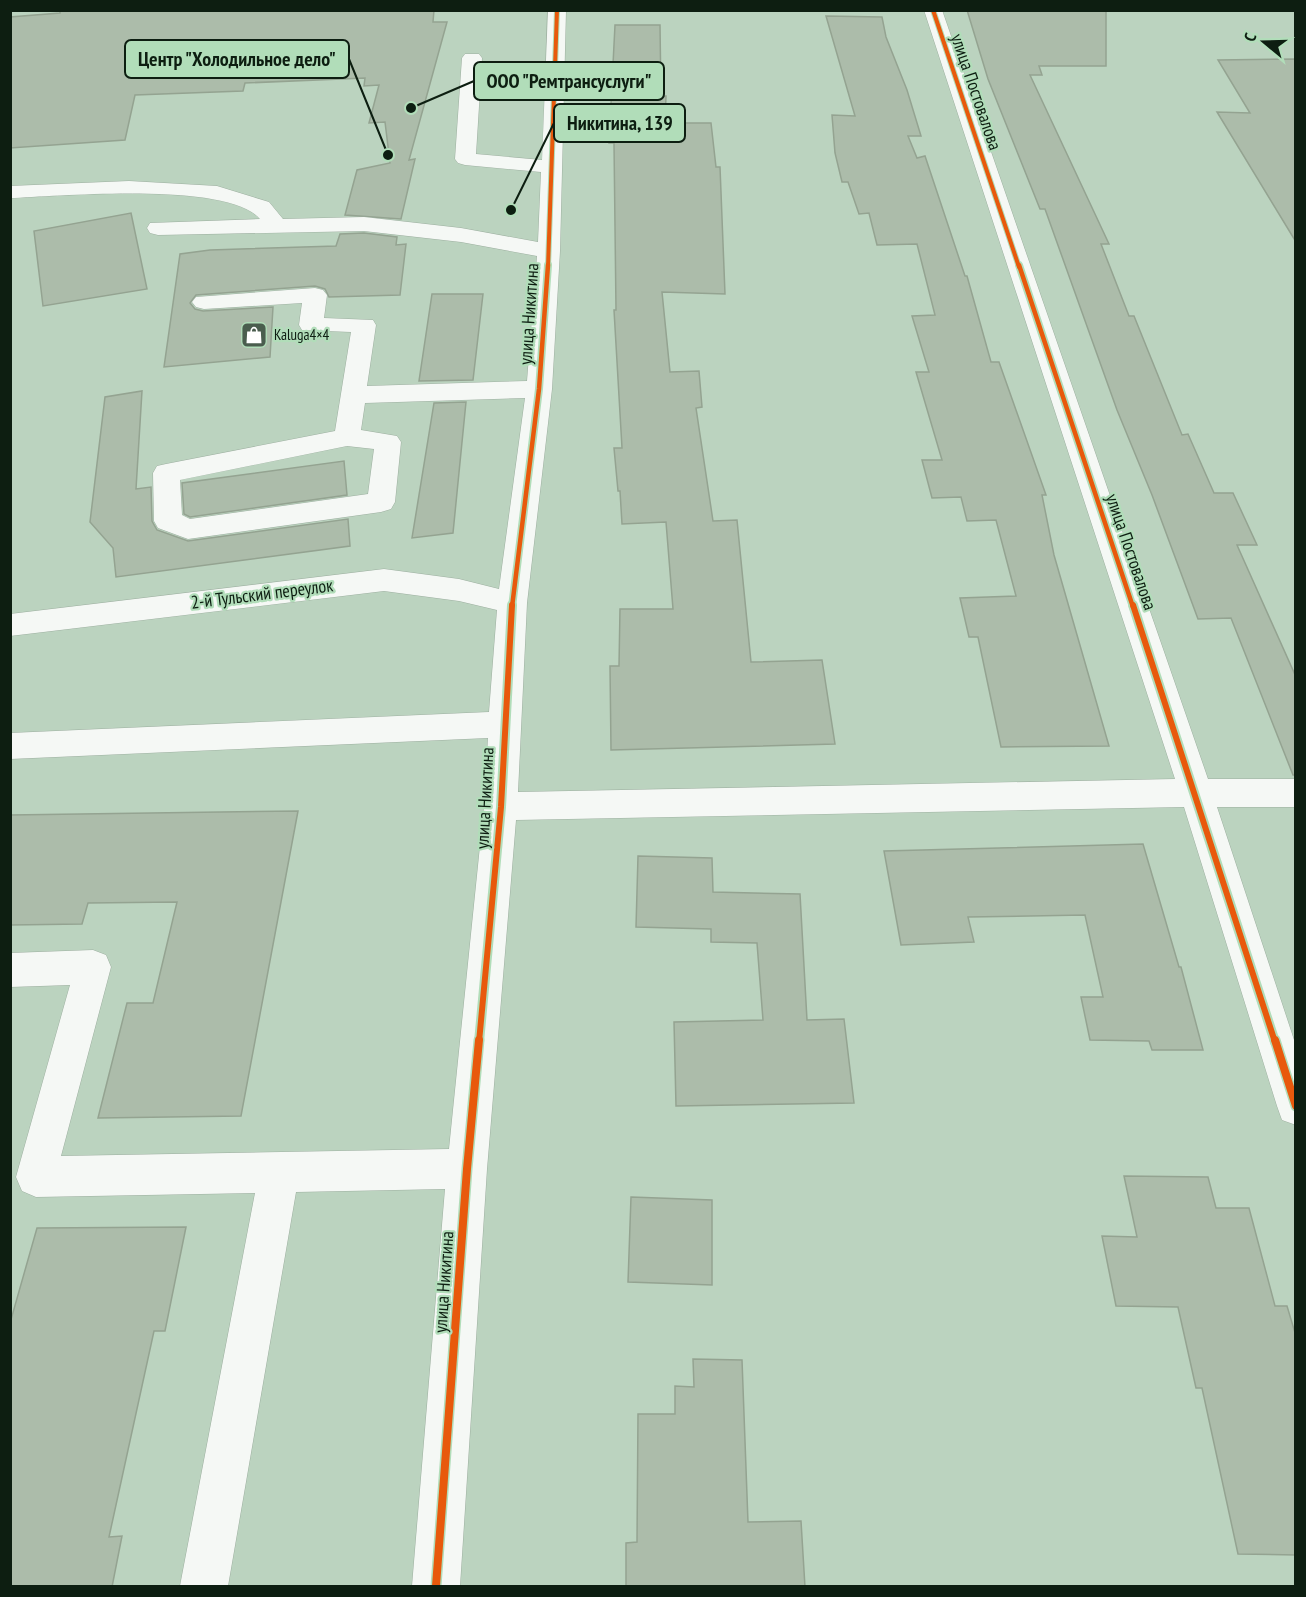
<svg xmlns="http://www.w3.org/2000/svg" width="1306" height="1597" font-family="'PT Sans Narrow',sans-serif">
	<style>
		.building { fill: #acbcaa; stroke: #94a391; stroke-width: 1.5 }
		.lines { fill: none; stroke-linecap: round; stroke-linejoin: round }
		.minor-casing { stroke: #9dafa0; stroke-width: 1 }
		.minor { fill: #f5f8f5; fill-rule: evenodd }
		.cycleway-far3-casing { stroke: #b1ddb9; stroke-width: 6 }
		.cycleway-far2-casing { stroke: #b1ddb9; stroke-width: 8 }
		.cycleway-far1-casing { stroke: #b1ddb9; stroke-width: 10 }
		.cycleway-casing { stroke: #b1ddb9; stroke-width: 11 }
		.cycleway-far3 { stroke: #e8590c; stroke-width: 4 }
		.cycleway-far2 { stroke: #e8590c; stroke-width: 4.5 }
		.cycleway-far1 { stroke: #e8590c; stroke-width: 6 }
		.cycleway { stroke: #e8590c; stroke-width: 8 }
		.labels { text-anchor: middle; stroke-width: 4.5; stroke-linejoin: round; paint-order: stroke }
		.far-poi-label { font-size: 15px; fill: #0d1e11; stroke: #b1ddb9; text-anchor: start }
		.street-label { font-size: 18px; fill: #0d1e11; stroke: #b1ddb9 }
		.leader { fill: none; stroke: #0d1e11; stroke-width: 2 }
		.callout-dot { fill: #0d1e11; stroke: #b1ddb9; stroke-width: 2 }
		.callout { fill: #b1ddb9; stroke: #0d1e11; stroke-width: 2 }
		.callout-label { font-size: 20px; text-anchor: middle; font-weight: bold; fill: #0d1e11 }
	</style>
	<rect width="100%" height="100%" fill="#bbd3bf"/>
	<path class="building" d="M60 10H434L433 22H447L409 160 415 159 401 219 345 215 357 170 390 163 385 122 369 123 379 85 364 86 365 78 245 83 243 91 135 95 125 140 10 148V17L60 13Z
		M967 10H1106V66H1039L1042 75H1030L1109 244H1101L1129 316H1134L1182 435 1188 434 1214 493H1233L1257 545H1237L1296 677V775H1293L1231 618 1198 619 1152 495 1117 410 1045 209H1040L988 79Z
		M826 16 882 17 886 37 907 90 921 136H908L917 158 925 156 965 276H967L991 362H999L1046 495H1042L1054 555 1109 746 1001 747 978 637H969L960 598 1016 596 996 520 967 521 961 497 932 498 922 460H942L916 372H929L912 316 935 315 917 244 877 245 869 213 859 214 848 182H842L835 153 832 115 855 116Z
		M615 25H660L661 96H666L665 123H711L716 167H720L725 294 662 292 670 372 699 371 702 407 696 408 713 521 737 520 751 662 822 660 835 744 611 750 610 666H619L620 609H673L666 522 622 524 620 491H618L614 448H622L614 310H616L614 143H609Z
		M1296 59V242L1217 112 1250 113 1218 60Z
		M131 213 147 289 43 306 34 231Z
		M364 233 397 237 396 245 406 244 400 295 329 297 325 289 315 286 196 295 190 303 195 309 203 311 273 307 270 357 164 367 180 254 210 250 336 246 340 234Z
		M432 294H483L473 380 419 381Z
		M142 391 136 489 151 487 152 521 157 530 188 541 348 519 350 546 116 577 113 548 90 522 105 397Z
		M466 402 453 533 412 538 434 403Z
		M344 461 347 495 190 517 184 514 182 483Z
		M298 811 241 1116 98 1118 127 1003H153L177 902 88 903 82 924 10 925V815Z
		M1143 844 1179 967H1181L1203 1050H1152L1149 1041 1090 1040 1081 997H1103L1085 915 968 917 974 942 901 945 884 851Z
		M638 856 712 858 713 892 800 894 807 1020 844 1019 854 1103 676 1106 674 1022 763 1020 757 943 711 942V929L636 927Z
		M1124 1176 1208 1177 1216 1208H1249L1275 1306H1287L1296 1336V1555L1238 1554 1202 1388H1196L1178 1307 1116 1306 1102 1236 1137 1237Z
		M631 1197 712 1200V1285L628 1282Z
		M186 1227 165 1331H154L109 1537 122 1536 112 1587H10V1323L37 1228Z
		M693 1359 742 1360 748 1522 801 1521 805 1587H626V1543L637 1542 638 1414H675V1386L694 1387Z"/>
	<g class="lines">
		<defs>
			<path id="minor" d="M548 10H566L560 251 552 389 527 603 518 792 1175 779 924 10H942L1208 779H1296V807H1217L1296 1046V1125L1282 1120 1277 1106 1184 807 516 820 487 1169 460 1586H412L445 1189 296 1192 228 1586H180L255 1193 36 1197 22 1191 16 1177 70 985 10 987V953L93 950 106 955 111 967 61 1156 449 1149 484 807 488 738 10 759V733L489 712 497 610 459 601 384 591 10 636V614L384 569 459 579 499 589 525 398 365 403 361 430 397 436 401 442 395 502 391 509 381 512 188 539 158 528 154 521 153 473 157 466 166 464 335 431 351 332 302 330 299 325 302 303 204 309 196 307 192 302 196 297 315 288 323 290 327 295 324 318 373 320 376 325 367 386 527 381 537 256 461 242 364 231 158 235 150 233 147 228 150 223 260 219C228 181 61 196 10 198V186L129 181 217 186 269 202 283 219 364 217 461 228 538 242 541 172 465 165 458 163 455 159 462 58 465 54H479L482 58 476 154 542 160ZM347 446 374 449 368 494 190 519 182 515 180 480Z"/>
		</defs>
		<use href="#minor" class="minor-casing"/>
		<use href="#minor" class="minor"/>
		<defs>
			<path id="cycleway-far3" d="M933 10 1019 267
				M548 267 557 10"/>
			<path id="cycleway-far2" d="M1019 265 1133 607
				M512 607 539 389 548 265"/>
			<path id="cycleway-far1" d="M1133 605 1275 1042
				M479 1042 501 807 512 605"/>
			<path id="cycleway" d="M1275 1040 1296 1106
				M436 1586 467 1169 479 1040"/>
		</defs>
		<use href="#cycleway-far3" class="cycleway-far3-casing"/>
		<use href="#cycleway-far2" class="cycleway-far2-casing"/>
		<use href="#cycleway-far1" class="cycleway-far1-casing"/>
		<use href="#cycleway" class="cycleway-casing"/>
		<use href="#cycleway-far3" class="cycleway-far3"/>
		<use href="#cycleway-far2" class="cycleway-far2"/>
		<use href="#cycleway-far1" class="cycleway-far1"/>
		<use href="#cycleway" class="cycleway"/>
	</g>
	<defs>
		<symbol id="shop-square" viewBox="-11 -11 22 22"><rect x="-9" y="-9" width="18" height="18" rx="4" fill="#4a5d4e" stroke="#b1ddb9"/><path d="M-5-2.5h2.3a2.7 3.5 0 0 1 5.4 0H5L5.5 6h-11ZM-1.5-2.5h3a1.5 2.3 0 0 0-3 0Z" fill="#fff"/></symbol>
	</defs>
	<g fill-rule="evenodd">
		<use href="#shop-square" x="239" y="320" width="30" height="30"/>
	</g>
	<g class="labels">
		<g class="far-poi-label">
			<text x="274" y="340">Kaluga4×4</text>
		</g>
		<g class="street-label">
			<text transform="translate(976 92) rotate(71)" y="6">улица Постовалова</text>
			<text transform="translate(529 314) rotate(-86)" y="6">улица Никитина</text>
			<text transform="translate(1131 552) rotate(71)" y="6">улица Постовалова</text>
			<text transform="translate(262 594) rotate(-7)" y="6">2-й Тульский переулок</text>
			<text transform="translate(485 798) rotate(-87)" y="6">улица Никитина</text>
			<text transform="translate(444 1282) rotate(-86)" y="6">улица Никитина</text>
		</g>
	</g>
	<path class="leader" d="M388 155L349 59M411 108L474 81M511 210L554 123"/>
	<g class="callout-dot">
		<circle cx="388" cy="155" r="6"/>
		<circle cx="411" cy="108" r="6"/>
		<circle cx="511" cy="210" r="6"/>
	</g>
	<g class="callout">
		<rect x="125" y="40" width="224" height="38" rx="6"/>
		<rect x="474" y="62" width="190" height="38" rx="6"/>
		<rect x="554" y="104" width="131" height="38" rx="6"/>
	</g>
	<g class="callout-label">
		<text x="237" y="66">Центр "Холодильное дело"</text>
		<text x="569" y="88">ООО "Ремтрансуслуги"</text>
		<text x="620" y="130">Никитина, 139</text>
	</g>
	<rect width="1306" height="1597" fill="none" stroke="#0d1e11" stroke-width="24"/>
	<g transform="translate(1264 42) rotate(289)" stroke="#b1ddb9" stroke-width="4.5" paint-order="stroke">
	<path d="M0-4.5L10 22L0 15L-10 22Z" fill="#0d1e11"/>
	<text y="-9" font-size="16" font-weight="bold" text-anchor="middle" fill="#0d1e11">С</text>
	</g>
</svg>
